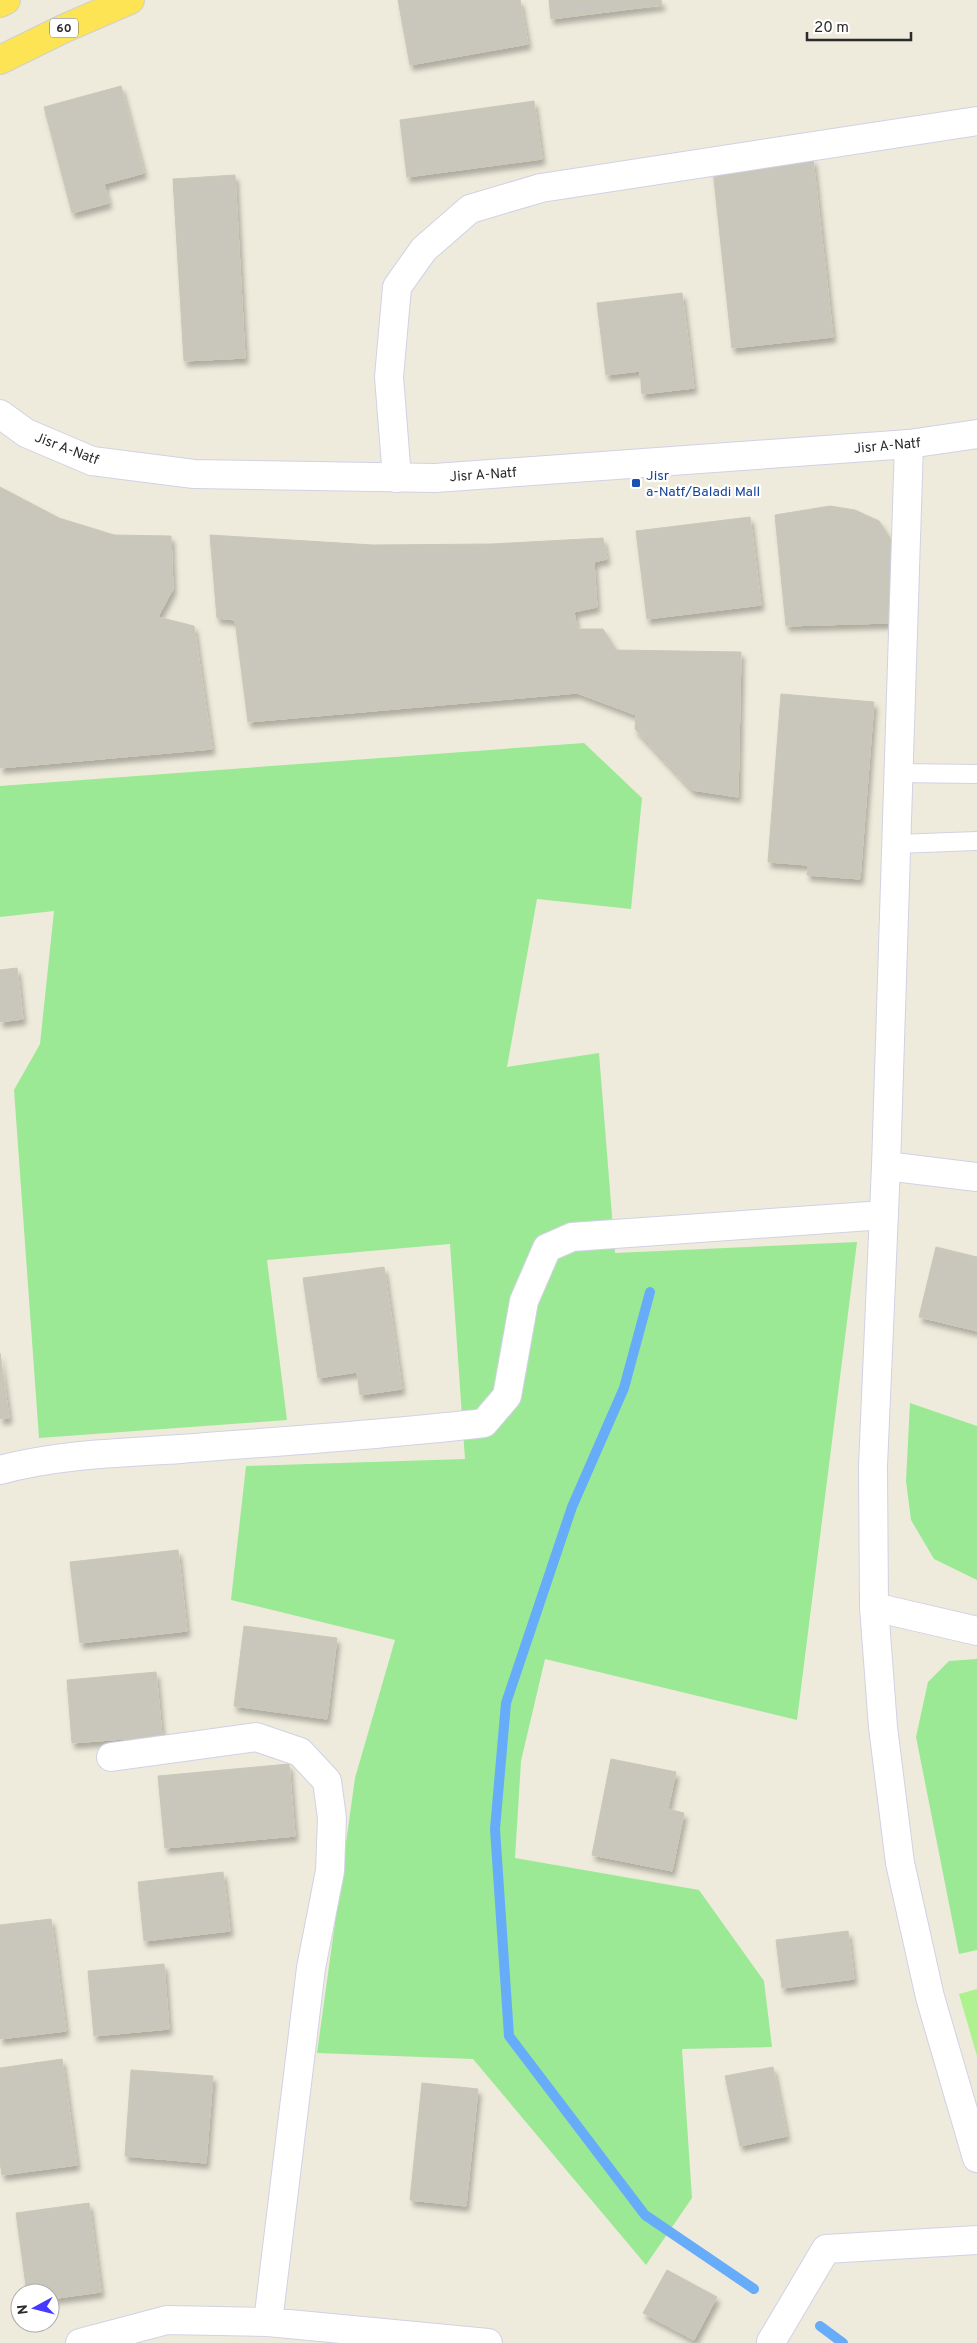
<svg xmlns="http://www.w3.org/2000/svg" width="977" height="2343" font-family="Overpass,sans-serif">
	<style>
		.green { fill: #9be994 }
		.pitch { fill: #aef18f }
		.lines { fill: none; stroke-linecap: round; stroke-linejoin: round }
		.stream { stroke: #66acf9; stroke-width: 10 }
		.building { fill: #c9c7bb; stroke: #cac8b5; filter: url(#shadow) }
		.service-casing { stroke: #d2d1e5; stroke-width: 20 }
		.minor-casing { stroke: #d2d1e5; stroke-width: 30 }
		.tertiary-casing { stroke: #d2d1e5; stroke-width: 30 }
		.trunk-casing { stroke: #d0d0d0; stroke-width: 30 }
		.service { stroke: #fff; stroke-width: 18 }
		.minor { stroke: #fff; stroke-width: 28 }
		.tertiary { stroke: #fff; stroke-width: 28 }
		.trunk { stroke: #fce454; stroke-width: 28 }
		.transit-dot { fill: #1a4fb4; stroke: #fff; stroke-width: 2 }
		.labels { text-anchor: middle; stroke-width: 4.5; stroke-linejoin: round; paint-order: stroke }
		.shield { fill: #fff; stroke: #6b6b6b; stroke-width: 1 }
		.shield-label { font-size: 12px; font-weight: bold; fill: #2b2b2b }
		.street-label { font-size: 14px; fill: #2b2b2b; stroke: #fff }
		.transit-label { font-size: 14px; fill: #164399; stroke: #fff; text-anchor: start }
	</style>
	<defs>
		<filter id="shadow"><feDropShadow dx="3" dy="5.5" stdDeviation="2.5" flood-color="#0004"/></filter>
	</defs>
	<rect width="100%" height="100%" fill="#eeebdc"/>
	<path class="green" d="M584 743 642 798 631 909 537 899 507 1067 599 1053 615 1253 857 1242 797 1720 545 1659 521 1761 515 1858 699 1890 764 1981 772 2047 682 2049 692 2198 646 2265 473 2059 317 2053 355 1778 395 1640 231 1600 246 1466 465 1459 450 1244 267 1260 287 1420 39 1438 14 1090 40 1044 54 911 0 917V786Z
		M910 1403 977 1426V1580L934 1559 911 1520 906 1481Z
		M977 1659V1950L959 1954 916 1737 928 1682 949 1661Z"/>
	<path class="pitch" d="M977 1989V2056L959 1994Z"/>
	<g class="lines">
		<path class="stream" d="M650 1292 624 1388 572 1507 506 1703 495 1829 509 2036 645 2215 754 2289
			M820 2326 843 2343"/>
	</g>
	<path class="building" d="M398 0H520L528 44 410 65Z
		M549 0H661L662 5 551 19Z
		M121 86 144 173 104 184 109 203 72 213 44 107Z
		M534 101 542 159 407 177 400 120Z
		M813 159 833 337 732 348 713 170Z
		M235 175 245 358 184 361 173 179Z
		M682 293 694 388 642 394 640 371 606 375 597 303Z
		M0 487 59 518 114 535 171 536 173 589 158 617 194 626 212 749 0 768Z
		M830 506 855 510 879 521 893 543 888 623 786 626 775 515Z
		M750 517 761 605 647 619 636 531Z
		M210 535 372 545 492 544 603 538 607 559 594 562 597 607 574 612 577 629H603L616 650 741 652 738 797 692 790 635 729 636 715 577 693 248 722 235 620 217 618Z
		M781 694 874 702 860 879 807 875 808 865 768 862Z
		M17 968 23 1019 0 1022V970Z
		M936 1247 977 1257V1331L919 1317Z
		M384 1267 402 1389 360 1395 357 1372 318 1378 303 1278Z
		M0 1353 9 1418 0 1419Z
		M178 1550 187 1631 80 1643 70 1562Z
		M244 1626 337 1638 327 1719 234 1706Z
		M156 1672 162 1736 72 1743 67 1680Z
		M611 1759 676 1772 668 1809 684 1813 672 1871 592 1855Z
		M289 1764 295 1836 165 1848 158 1776Z
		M223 1872 230 1931 144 1941 138 1882Z
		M51 1919 66 2031 0 2039V1925Z
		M848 1931 854 1979 782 1988 776 1940Z
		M164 1964 169 2029 94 2036 88 1971Z
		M62 2059 77 2165 2 2175 0 2162V2068Z
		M773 2067 787 2136 740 2146 725 2076Z
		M131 2070 213 2076 206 2163 125 2156Z
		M422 2083 478 2089 466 2206 410 2200Z
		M89 2203 101 2292 50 2299V2293H27L16 2213Z
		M667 2270 717 2297 694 2340 643 2313Z"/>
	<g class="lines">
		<defs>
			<path id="service" d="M899 773 977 774
				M896 844 977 841"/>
			<path id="minor" d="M909 444 977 434
				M397 478 389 377 397 287 424 249 470 209 541 188 977 121
				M0 1470C58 1454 121 1453 181 1449 282 1441 383 1435 484 1423L507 1396 524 1301 547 1248 572 1237 884 1215
				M874 1607 977 1631
				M111 1757 256 1737 300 1752 327 1781 332 1818 330 1871 311 1968 268 2322
				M771 2342 826 2249 977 2240
				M80 2343 167 2320 268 2322 488 2343"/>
			<path id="tertiary" d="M0 414 26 433 92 461 194 474 435 478 909 444 886 1166 873 1466 874 1607 883 1727 900 1863 930 1997 977 2158
				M886 1166 977 1177"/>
			<path id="trunk" d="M0 3 6 0
				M0 60 63 29 130 0"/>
		</defs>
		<use href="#service" class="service-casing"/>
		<use href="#minor" class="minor-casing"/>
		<use href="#tertiary" class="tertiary-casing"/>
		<use href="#trunk" class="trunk-casing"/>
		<use href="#service" class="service"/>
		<use href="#minor" class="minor"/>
		<use href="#tertiary" class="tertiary"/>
		<use href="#trunk" class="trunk"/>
	</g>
	<rect class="transit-dot" x="631" y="478" width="10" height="10" rx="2.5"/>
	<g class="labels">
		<rect class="shield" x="50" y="18.5" width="28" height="19" rx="4"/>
		<g class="shield-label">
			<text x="64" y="32">60</text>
		</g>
		<g class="street-label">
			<text transform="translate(887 445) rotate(-5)" y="5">Jisr A-Natf</text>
			<text transform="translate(67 448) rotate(21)" y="5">Jisr A-Natf</text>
			<text transform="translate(483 474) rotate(-4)" y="5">Jisr A-Natf</text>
		</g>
		<g class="transit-label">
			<text x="646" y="480">Jisr<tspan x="646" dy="16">a-Natf/Baladi Mall</tspan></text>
		</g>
	</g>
	<g transform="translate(35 2308) rotate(263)"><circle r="24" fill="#ffffff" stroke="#aaaaaa"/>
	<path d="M0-4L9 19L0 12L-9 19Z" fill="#4638ff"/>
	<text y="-8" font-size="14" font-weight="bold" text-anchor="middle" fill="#2b2b2b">N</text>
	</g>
	<path d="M807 32v8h104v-8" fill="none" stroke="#2b2b2b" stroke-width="2.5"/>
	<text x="814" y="32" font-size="15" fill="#2b2b2b" stroke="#ffffff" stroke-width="4" paint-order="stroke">20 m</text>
</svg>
